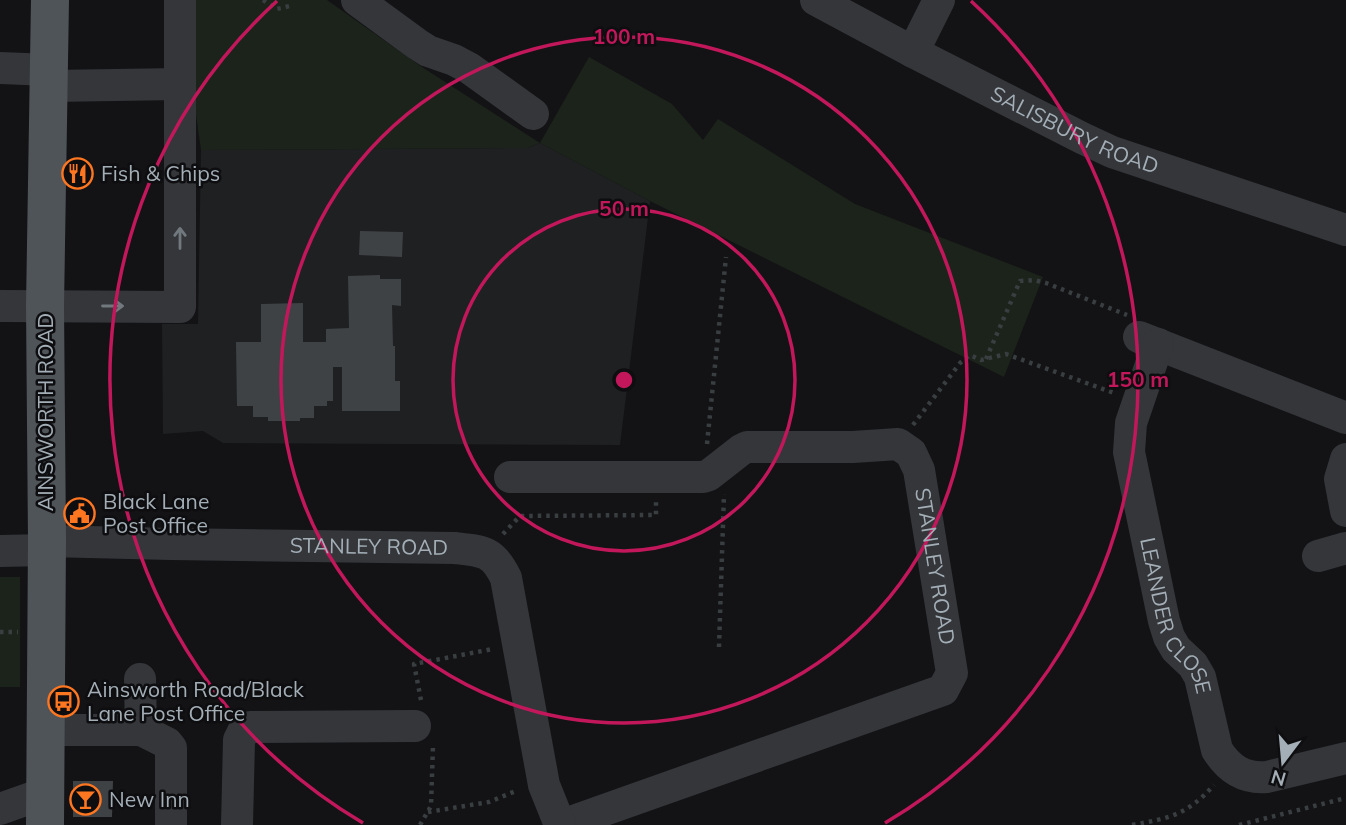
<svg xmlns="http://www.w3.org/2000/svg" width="1346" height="825" font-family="Mulish,sans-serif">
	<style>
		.built { fill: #1f2022 }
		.green { fill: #1c231b }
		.building { fill: #3f4245 }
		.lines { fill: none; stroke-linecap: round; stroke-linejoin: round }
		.path { stroke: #393e41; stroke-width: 4.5; stroke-dasharray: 3.5 5; stroke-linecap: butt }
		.minor { stroke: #34363a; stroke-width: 32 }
		.major { stroke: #4f5459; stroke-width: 38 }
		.oneway { stroke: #71787e }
		.ring { fill: none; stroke: #c2185b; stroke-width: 3.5 }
		.labels { text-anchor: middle; stroke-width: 5; stroke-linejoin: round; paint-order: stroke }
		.street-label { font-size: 21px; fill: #a3aeb6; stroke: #0e0e10 }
		.poi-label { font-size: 21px; fill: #a3aeb6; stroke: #0e0e10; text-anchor: start }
		.centre { fill: #c2185b; stroke: #0e0e10; stroke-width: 3.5 }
		.ring-label { font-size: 21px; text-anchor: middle; font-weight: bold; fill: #c2185b; stroke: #0e0e10; stroke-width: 5; stroke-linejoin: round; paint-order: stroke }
	</style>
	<rect width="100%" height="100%" fill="#131315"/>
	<path class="built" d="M540 143 650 201 620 445 223 443 203 431 163 434 162 324H198L201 150 527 148Z"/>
	<path class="green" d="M191 0H327L422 67 540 143 589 57 672 104 703 140 718 119 855 204 1043 277 1004 377 650 201 540 143 527 148 201 150 192 86Z
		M0 577H20V687H0Z"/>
	<path class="building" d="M360 231 403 232 402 257 359 255Z
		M380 275V279H401V306L392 305 393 346H395V381H400V411H342V367H333V401H327V406H314V418H300V421H268V417H253V406H237L236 342H261V304L303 303V342H326V329L349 328 348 276Z
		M73 781H113L112 817H73Z"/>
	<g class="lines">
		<path class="path" d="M263 0 277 9 294 5
			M986 359 1020 281 1034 280 1046 283 1127 315
			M913 425 960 363 970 355 981 360 1006 354 1114 393
			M707 444 726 257
			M503 534 520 516 656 515V502
			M0 632H18
			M719 647 724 494
			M421 700 414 664 493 649
			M428 812 489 802 518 790
			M420 825 431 806 433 746
			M1132 825C1170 818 1187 815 1214 785
			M1239 825 1346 798"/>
		<g class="minor">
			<path d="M357 0 417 44 428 51 454 60 469 68 533 114"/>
			<path id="s1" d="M816 0 913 52 1082 138 1112 152 1346 230"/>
			<path d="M913 52 939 0"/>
			<path d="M0 68 50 70"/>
			<path d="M50 86 180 84"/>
			<path d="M0 306 180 307V0"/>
			<path d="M1139 337 1346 418"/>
			<path id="s2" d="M1158 344 1131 423 1129 452 1164 621 1169 637 1176 649 1193 665 1200 677 1217 750C1229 769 1244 779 1267 777L1346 758"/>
			<path d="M1346 459 1340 479 1346 511"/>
			<path id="s3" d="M510 477H703L709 475 741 450 747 447H853L898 444 911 453 919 470 952 673 943 690 562 825"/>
			<path id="s4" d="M47 541 171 544 455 548C483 551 493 551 506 578L544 785 560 825"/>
			<path d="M0 551 47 550"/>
			<path d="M1318 556 1346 548"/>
			<path d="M140 679 141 730"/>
			<path d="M45 730H141L167 743 171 748V825"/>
			<path d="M0 809 45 793"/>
			<path d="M237 825 239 740 243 732 250 727 415 726"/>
		</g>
		<path class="major" d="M45 825 47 541 45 306 50 0"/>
	</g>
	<defs><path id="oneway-shaft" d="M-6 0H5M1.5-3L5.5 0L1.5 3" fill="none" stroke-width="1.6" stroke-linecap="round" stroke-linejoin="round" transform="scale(1.75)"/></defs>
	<g class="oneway">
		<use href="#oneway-shaft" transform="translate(180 238) rotate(-90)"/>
		<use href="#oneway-shaft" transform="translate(113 306)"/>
	</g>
	<g class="ring">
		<circle cx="624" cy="380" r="171"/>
		<circle cx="624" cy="380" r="343"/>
		<path d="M363 823A514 514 0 0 1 277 1M971 1A514 514 0 0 1 885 823"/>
	</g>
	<defs>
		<symbol id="restaurant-ring" viewBox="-11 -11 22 22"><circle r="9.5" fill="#0e0e10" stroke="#ff7621" stroke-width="1.5"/><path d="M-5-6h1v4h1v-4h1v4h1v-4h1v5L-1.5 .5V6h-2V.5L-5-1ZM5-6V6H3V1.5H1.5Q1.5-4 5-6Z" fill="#ff7621"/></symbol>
		<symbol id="civic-ring" viewBox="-11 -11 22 22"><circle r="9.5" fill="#0e0e10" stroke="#ff7621" stroke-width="1.5"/><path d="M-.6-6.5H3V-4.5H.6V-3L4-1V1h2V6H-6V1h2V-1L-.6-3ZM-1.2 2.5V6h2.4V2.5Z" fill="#ff7621"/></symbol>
		<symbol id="bus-ring" viewBox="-11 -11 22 22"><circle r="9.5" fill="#0e0e10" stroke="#ff7621" stroke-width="1.5"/><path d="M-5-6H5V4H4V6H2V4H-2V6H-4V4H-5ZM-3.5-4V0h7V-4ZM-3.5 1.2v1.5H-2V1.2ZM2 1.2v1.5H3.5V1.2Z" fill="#ff7621"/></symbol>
		<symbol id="bar-ring" viewBox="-11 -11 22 22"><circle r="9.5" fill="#0e0e10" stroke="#ff7621" stroke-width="1.5"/><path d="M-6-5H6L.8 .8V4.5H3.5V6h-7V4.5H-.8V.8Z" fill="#ff7621"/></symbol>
	</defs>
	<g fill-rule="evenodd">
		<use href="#restaurant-ring" x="60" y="156" width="35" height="35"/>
		<use href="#civic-ring" x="62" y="496" width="35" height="35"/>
		<use href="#bus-ring" x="46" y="684" width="35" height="35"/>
		<use href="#bar-ring" x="68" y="782" width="35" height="35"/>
	</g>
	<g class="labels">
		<g class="street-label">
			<text dy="7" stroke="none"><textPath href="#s1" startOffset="290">SALISBURY ROAD</textPath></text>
			<text transform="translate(46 412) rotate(-90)" y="7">AINSWORTH ROAD</text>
			<text dy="7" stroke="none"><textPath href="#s4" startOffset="322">STANLEY ROAD</textPath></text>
			<text dy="7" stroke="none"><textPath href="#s3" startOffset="530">STANLEY ROAD</textPath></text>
			<text dy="7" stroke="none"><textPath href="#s2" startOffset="285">LEANDER CLOSE</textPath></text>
		</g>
		<g class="poi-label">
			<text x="101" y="181">Fish &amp; Chips</text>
			<text x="103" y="509">Black Lane<tspan x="103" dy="24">Post Office</tspan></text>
			<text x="87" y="697">Ainsworth Road/Black<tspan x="87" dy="24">Lane Post Office</tspan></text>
			<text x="109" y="807">New Inn</text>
		</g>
	</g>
	<circle cx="624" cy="380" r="10" class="centre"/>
	<g class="ring-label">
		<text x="624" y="44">100 m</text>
		<text x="624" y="216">50 m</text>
		<text x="1138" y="387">150 m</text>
	</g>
	<g transform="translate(1283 762) rotate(196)" stroke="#0e0e10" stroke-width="5" paint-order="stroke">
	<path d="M0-5L12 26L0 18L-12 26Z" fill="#a3aeb6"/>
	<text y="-10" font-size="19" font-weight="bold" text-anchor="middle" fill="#a3aeb6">N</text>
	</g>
</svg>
